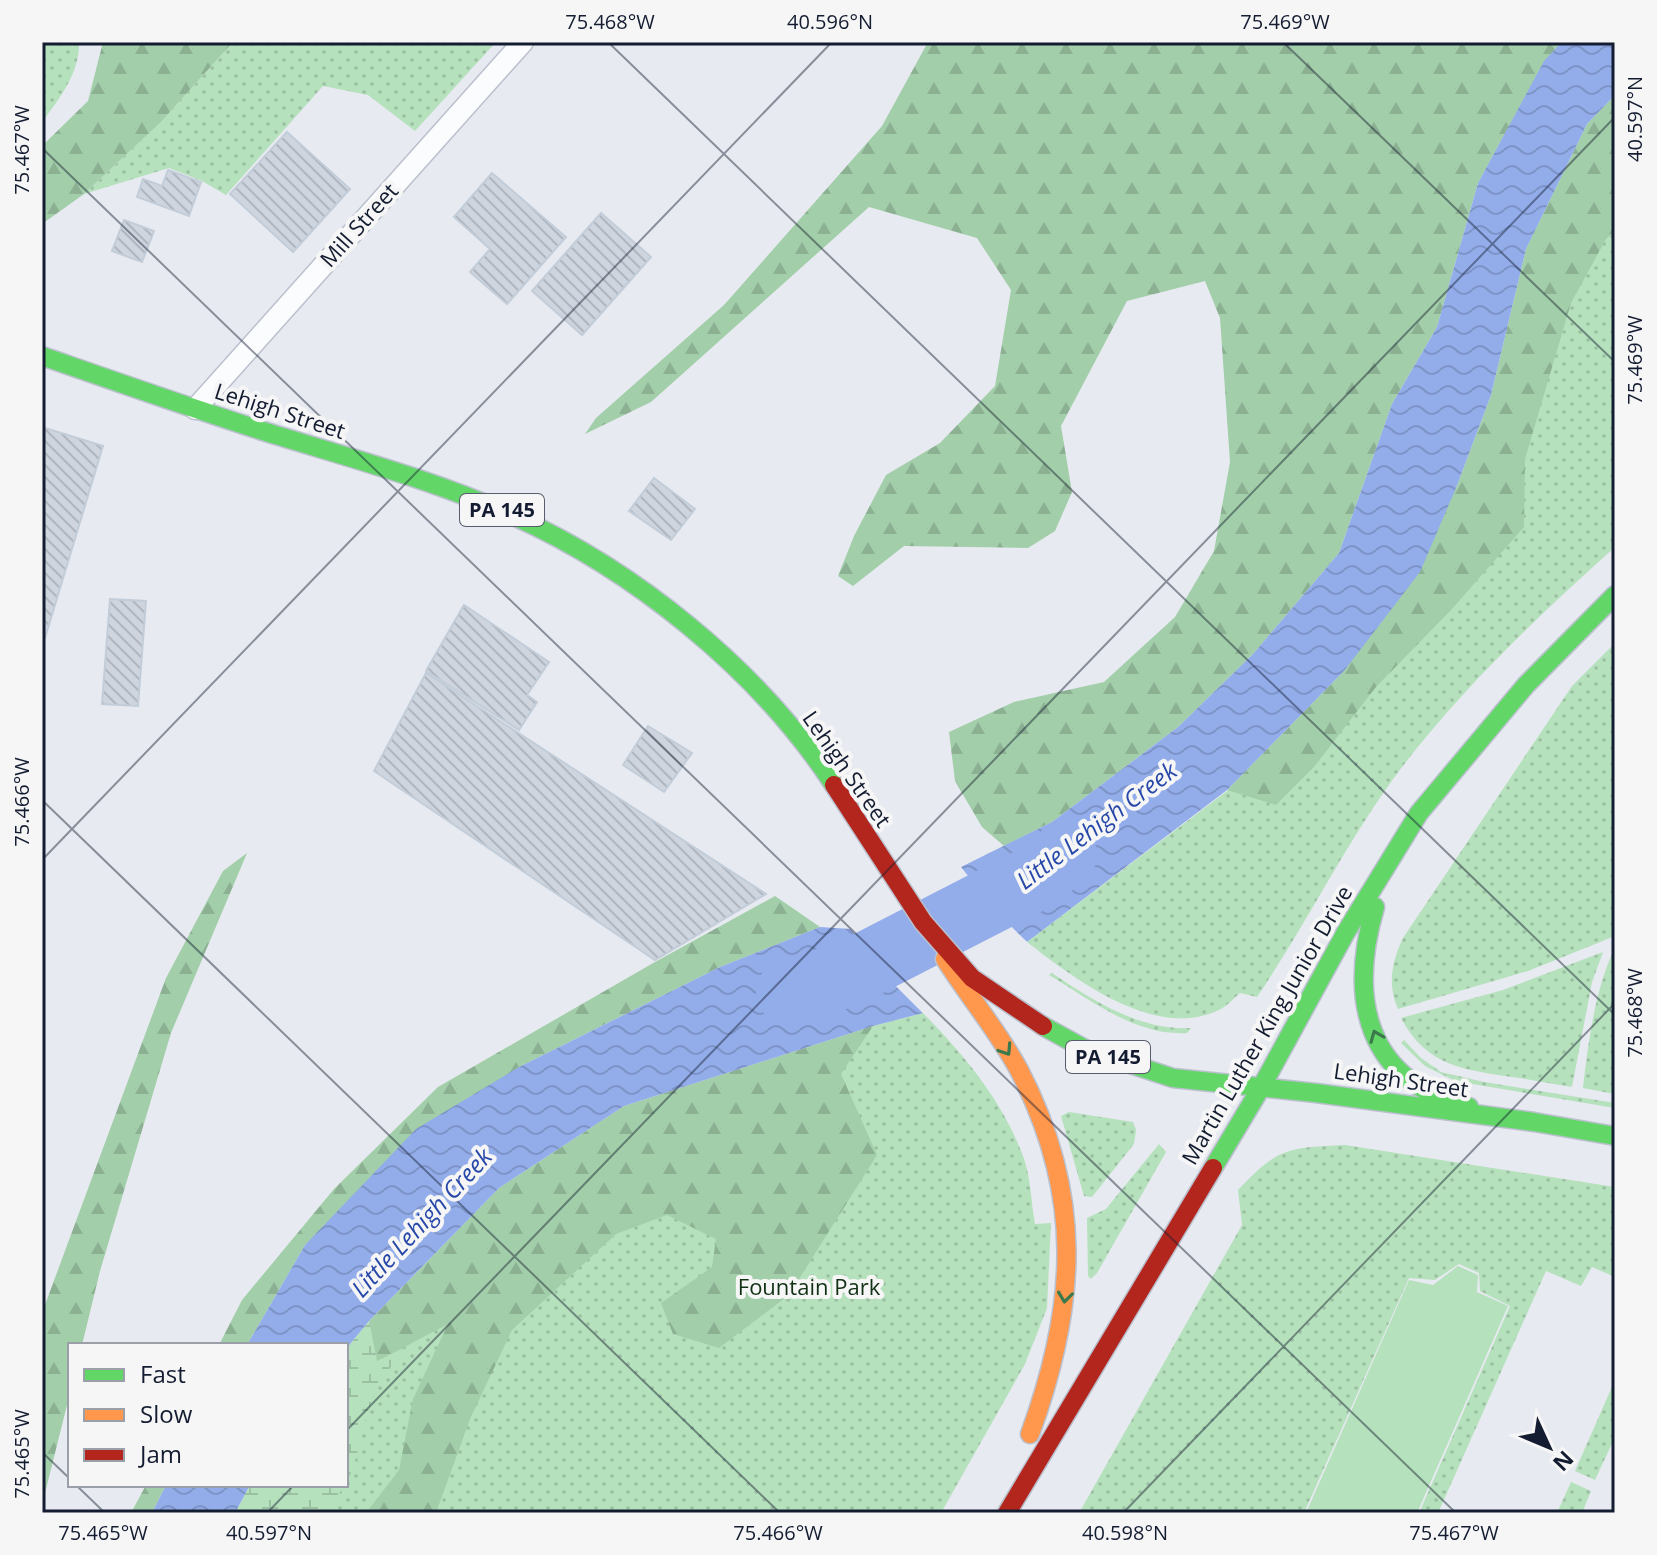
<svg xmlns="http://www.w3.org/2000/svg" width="1657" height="1555" font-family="'Open Sans',sans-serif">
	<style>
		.green { fill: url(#green-dots) }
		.forest { fill: url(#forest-firs) }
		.wetland { fill: url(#wetland-marsh) }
		.pitch { fill: #b5e1bc }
		.water { fill: url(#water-waves) }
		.pier { fill: #e7eaf0 }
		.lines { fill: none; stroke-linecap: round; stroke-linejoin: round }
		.river { stroke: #93adea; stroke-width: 66 }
		.building { fill: url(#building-back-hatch); stroke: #c2cdd9; stroke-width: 2 }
		.lane-casing { stroke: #bac0cd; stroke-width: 23 }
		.fast-casing { stroke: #bac0cd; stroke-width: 21 }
		.slow-casing { stroke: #bac0cd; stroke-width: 21 }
		.jam-casing { stroke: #bac0cd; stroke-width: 21 }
		.lane { stroke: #fbfcfd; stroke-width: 20 }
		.fast { stroke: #63d668; stroke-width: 18 }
		.slow { stroke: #ff974d; stroke-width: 18 }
		.jam { stroke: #b3261e; stroke-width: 18 }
		.oneway { stroke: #3b794c }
		.ticks { fill: none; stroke: #131c31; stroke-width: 2; stroke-opacity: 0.45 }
		.labels { text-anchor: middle; stroke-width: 8; stroke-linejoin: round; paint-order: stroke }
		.shield { fill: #f6f6f6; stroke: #575d6c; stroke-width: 2 }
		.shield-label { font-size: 20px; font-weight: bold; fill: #131c31 }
		.street-label { font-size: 22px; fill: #131c31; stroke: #f6f6f6 }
		.park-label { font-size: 22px; fill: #113114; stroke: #f6f6f6 }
		.water-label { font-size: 24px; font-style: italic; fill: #2748a9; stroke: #f6f6f6 }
		.neatline { fill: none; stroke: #131c31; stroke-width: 3 }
		.ticks-label { font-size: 20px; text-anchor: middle; fill: #131c31 }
	</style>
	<defs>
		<pattern id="green-dots" width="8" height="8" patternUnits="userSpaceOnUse" patternTransform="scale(2)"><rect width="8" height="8" fill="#b5e1bc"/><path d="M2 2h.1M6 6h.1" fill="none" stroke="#9bc0a2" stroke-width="1.8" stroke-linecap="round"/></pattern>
		<pattern id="forest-firs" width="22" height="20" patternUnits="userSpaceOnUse" patternTransform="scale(2)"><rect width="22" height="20" fill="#a2cea9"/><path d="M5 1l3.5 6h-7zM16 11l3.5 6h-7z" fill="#8bb092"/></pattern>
		<pattern id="wetland-marsh" width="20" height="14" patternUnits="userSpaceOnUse" patternTransform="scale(2)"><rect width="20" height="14" fill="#b5e1bc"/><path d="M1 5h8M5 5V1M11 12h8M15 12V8" fill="none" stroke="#9bc0a2"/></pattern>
		<pattern id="water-waves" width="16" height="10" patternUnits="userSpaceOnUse" patternTransform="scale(2)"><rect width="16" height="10" fill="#93adea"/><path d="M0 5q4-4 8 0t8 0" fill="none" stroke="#7e94c9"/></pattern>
		<pattern id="building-back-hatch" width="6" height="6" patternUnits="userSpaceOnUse" patternTransform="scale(2)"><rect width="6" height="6" fill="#ced5df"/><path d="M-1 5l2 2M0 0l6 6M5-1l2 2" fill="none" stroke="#b0b6c0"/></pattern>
	</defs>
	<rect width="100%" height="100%" fill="#e7eaf0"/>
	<path class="green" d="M42 42H79C80 72 60 98 42 122Z
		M233 42H496L415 131 368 95 323 86 226 195 202 181 169 168 84 194 160 123Z
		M1615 169V547C1537 617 1459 691 1396 775 1344 846 1306 925 1257 997L1240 993C1234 998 1228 1005 1221 1009 1157 1042 1076 980 1027 942L1304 733 1428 607Z
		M1615 643V936L1528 971 1398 1009C1387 984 1392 961 1403 938L1572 686Z
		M1615 948V1094L1583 1088C1588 1045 1595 987 1615 948Z
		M1603 952 1592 982 1572 1087C1547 1083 1523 1078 1498 1075 1454 1068 1424 1061 1401 1018L1503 990Z
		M1052 973C1092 1000 1140 1031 1191 1028L1187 1033C1135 1036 1091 1000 1049 975Z
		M923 1013C965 1056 1002 1100 1023 1156 1031 1177 1031 1203 1035 1224L1051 1223 1047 1308 1025 1364 941 1513H252L271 1485H346V1373L873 1026Z
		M1404 1040 1421 1058 1441 1072 1484 1082 1615 1103V1108L1455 1081 1425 1066 1401 1043Z
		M1069 1112 1133 1122 1136 1130 1134 1144 1092 1197 1084 1196 1061 1116Z
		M1159 1144 1166 1152 1097 1273 1091 1279 1088 1276 1087 1218 1106 1209Z
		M1345 1145 1615 1187V1277L1592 1267 1581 1286 1546 1271 1438 1513H1419L1510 1306 1480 1291 1479 1273 1459 1264 1435 1280 1409 1278 1304 1513H1079L1242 1225 1238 1190C1278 1147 1288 1148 1345 1145Z
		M1615 1380V1437L1595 1480 1575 1471Z
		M1571 1482 1591 1491 1582 1513H1557Z"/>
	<path class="forest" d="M103 42H233L160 123 84 194 42 224V146L88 101Z
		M928 42H1562L1544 62 1478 183 1437 327 1392 404 1339 553 1253 654 1178 727 1052 822 1004 846 982 827 955 781 949 732 1014 702 1104 682 1175 617 1214 551 1230 462 1220 318 1205 281 1127 301 1061 426 1072 492 1055 531 1028 548 904 546 853 586 838 576 854 536 886 475 940 443 995 386 1011 290 977 238 869 207 651 402 585 434 596 418 724 305 882 126Z
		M1615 95V231L1606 239 1571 303 1525 459 1524 527 1451 610 1376 687 1314 767 1276 805 1227 790 1344 671 1456 488 1491 395 1526 249 1587 124Z
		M247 853 171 1033 100 1271 82 1345H70V1393L42 1505V1313L166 978 223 871Z
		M775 896 820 927 720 967 519 1067 305 1245 247 1345H219L242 1300 334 1189 438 1087 655 962Z
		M873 1026 841 1074 877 1155 789 1295 719 1348 673 1334 661 1303 712 1267 716 1239 667 1215 616 1234 512 1330 470 1419 436 1513H366L399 1470 413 1399 448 1324 376 1362 369 1321 499 1188 624 1106Z
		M146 1485H166L152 1513H131Z"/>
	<path class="wetland" d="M369 1321 377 1361 406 1348C386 1371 375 1388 366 1418 359 1441 358 1461 346 1483V1349Z
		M250 1485H345L326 1513H235Z"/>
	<path class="pitch" d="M1458 1266 1478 1275 1477 1292 1508 1306 1417 1513H1306L1409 1280 1433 1285Z"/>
	<path class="water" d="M1562 42H1615V95L1587 124 1526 249 1491 395 1456 488 1420 572 1344 671 1227 790 1027 942 998 914 961 867 1052 822 1178 727 1253 654 1339 553 1392 404 1437 327 1478 183 1544 61Z
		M820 927 851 929 884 974 923 1013 873 1026 624 1106 499 1188 369 1321 346 1349V1345H247L305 1245 416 1129 519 1067 720 967Z
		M166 1485H250L235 1513H152Z"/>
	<path class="pier" d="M958 864 998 914 1027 942 1024 945 995 916 965 879 957 869Z
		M848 925 854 927 887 972 926 1011 923 1013 884 974Z"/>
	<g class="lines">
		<path class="river" d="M789 992 848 974 1035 878 1064 855"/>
	</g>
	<path class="building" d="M287 132 350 189 293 252 230 194Z
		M168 170 201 182 189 216 137 197 143 179 162 186Z
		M492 173 566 237 507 304 470 272 490 249 454 217Z
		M601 213 651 257 582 335 532 291Z
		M124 220 154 231 142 262 112 251Z
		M45 428 103 446 45 638 42 637V438Z
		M654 478 695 509 671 540 629 511Z
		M110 599 146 601 138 706 102 704Z
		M464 605 549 662 527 695 537 702 519 730 426 671Z
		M426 673 766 894 655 960 374 771Z
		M648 726 692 753 664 792 623 765Z"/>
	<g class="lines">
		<defs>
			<path id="lane" d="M195 409 523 42"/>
			<path id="fast" d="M42 356C117 382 191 408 266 432 347 457 430 479 507 513 633 568 759 670 834 785
				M1375 907C1348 1000 1366 1081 1469 1107
				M1043 1026 1085 1049 1173 1078 1316 1093 1534 1122 1615 1136
				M1213 1168 1262 1086 1346 932 1419 813 1526 685 1615 595"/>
			<path id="slow" d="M945 959C969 997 998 1031 1019 1070 1084 1195 1077 1305 1030 1434"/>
			<path id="jam" d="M834 785 923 922 972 978 1043 1026
				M1007 1513 1213 1168"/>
		</defs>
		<use href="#lane" class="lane-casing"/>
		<use href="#fast" class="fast-casing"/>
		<use href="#slow" class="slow-casing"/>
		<use href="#jam" class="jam-casing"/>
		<use href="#lane" class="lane"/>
		<use href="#fast" class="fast"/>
		<use href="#slow" class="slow"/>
		<use href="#jam" class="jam"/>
	</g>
	<defs><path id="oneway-chevron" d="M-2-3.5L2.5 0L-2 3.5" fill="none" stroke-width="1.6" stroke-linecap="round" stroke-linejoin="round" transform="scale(2)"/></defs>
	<g class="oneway">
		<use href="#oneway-chevron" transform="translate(1376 1036) rotate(-112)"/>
		<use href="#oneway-chevron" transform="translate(1006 1050) rotate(57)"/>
		<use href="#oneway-chevron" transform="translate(1065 1297) rotate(97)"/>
	</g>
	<path class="ticks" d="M608 42 1615 1015M1283 42 1615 362M42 148 1456 1513M42 800 780 1513M42 860 832 42M346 1431 1615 117M42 1452 70 1479M76 1485 105 1513M267 1513 294 1485M1123 1513 1615 1003"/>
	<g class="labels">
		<g class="shield">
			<rect x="460" y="494" width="84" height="32" rx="6"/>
			<rect x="1066" y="1041" width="84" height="32" rx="6"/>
		</g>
		<g class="shield-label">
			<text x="502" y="517">PA 145</text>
			<text x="1108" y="1064">PA 145</text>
		</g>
		<g class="street-label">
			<text transform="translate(359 225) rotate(-48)" y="8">Mill Street</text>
			<text transform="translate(280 411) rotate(18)" y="8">Lehigh Street</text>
			<text transform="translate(847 769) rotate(55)" y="8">Lehigh Street</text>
			<text transform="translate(1267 1025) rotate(-60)" y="8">Martin Luther King Junior Drive</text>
			<text transform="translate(1401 1080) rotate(8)" y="8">Lehigh Street</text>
		</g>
		<g class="park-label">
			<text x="809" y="1295">Fountain Park</text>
		</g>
		<g class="water-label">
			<text transform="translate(1097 826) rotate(-37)" y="8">Little Lehigh Creek</text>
			<text transform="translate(422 1223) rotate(-47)" y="8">Little Lehigh Creek</text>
		</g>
	</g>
	<rect width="1657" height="1555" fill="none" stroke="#f6f6f6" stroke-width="88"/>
	<rect x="68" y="1343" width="280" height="144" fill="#f6f6f6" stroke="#9b9fa7" stroke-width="2"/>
	<rect x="84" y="1369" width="40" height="12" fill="#63d668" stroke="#9b9fa7" stroke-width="2"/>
	<text x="140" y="1383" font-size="24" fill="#131c31">Fast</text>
	<rect x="84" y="1409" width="40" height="12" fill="#ff974d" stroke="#9b9fa7" stroke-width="2"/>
	<text x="140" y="1423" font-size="24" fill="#131c31">Slow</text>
	<rect x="84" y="1449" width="40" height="12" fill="#b3261e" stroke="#9b9fa7" stroke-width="2"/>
	<text x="140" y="1463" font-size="24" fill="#131c31">Jam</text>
	<g transform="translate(1549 1447) rotate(134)" stroke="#f6f6f6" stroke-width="6" paint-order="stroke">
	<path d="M0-6L14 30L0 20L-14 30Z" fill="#131c31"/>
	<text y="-12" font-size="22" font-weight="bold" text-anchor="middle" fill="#131c31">N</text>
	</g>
	<rect x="44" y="44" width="1569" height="1467" class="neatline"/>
	<g class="ticks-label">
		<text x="610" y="29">75.468°W</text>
		<text x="830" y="29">40.596°N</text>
		<text x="1285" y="29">75.469°W</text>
		<text transform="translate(1635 119) rotate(-90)" y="7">40.597°N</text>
		<text transform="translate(22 150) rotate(-90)" y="7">75.467°W</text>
		<text transform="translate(1635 360) rotate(-90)" y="7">75.469°W</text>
		<text transform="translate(22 802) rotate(-90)" y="7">75.466°W</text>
		<text transform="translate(1635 1013) rotate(-90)" y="7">75.468°W</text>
		<text transform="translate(22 1454) rotate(-90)" y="7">75.465°W</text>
		<text x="103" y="1540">75.465°W</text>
		<text x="269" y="1540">40.597°N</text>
		<text x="778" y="1540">75.466°W</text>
		<text x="1125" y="1540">40.598°N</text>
		<text x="1454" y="1540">75.467°W</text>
	</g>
</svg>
